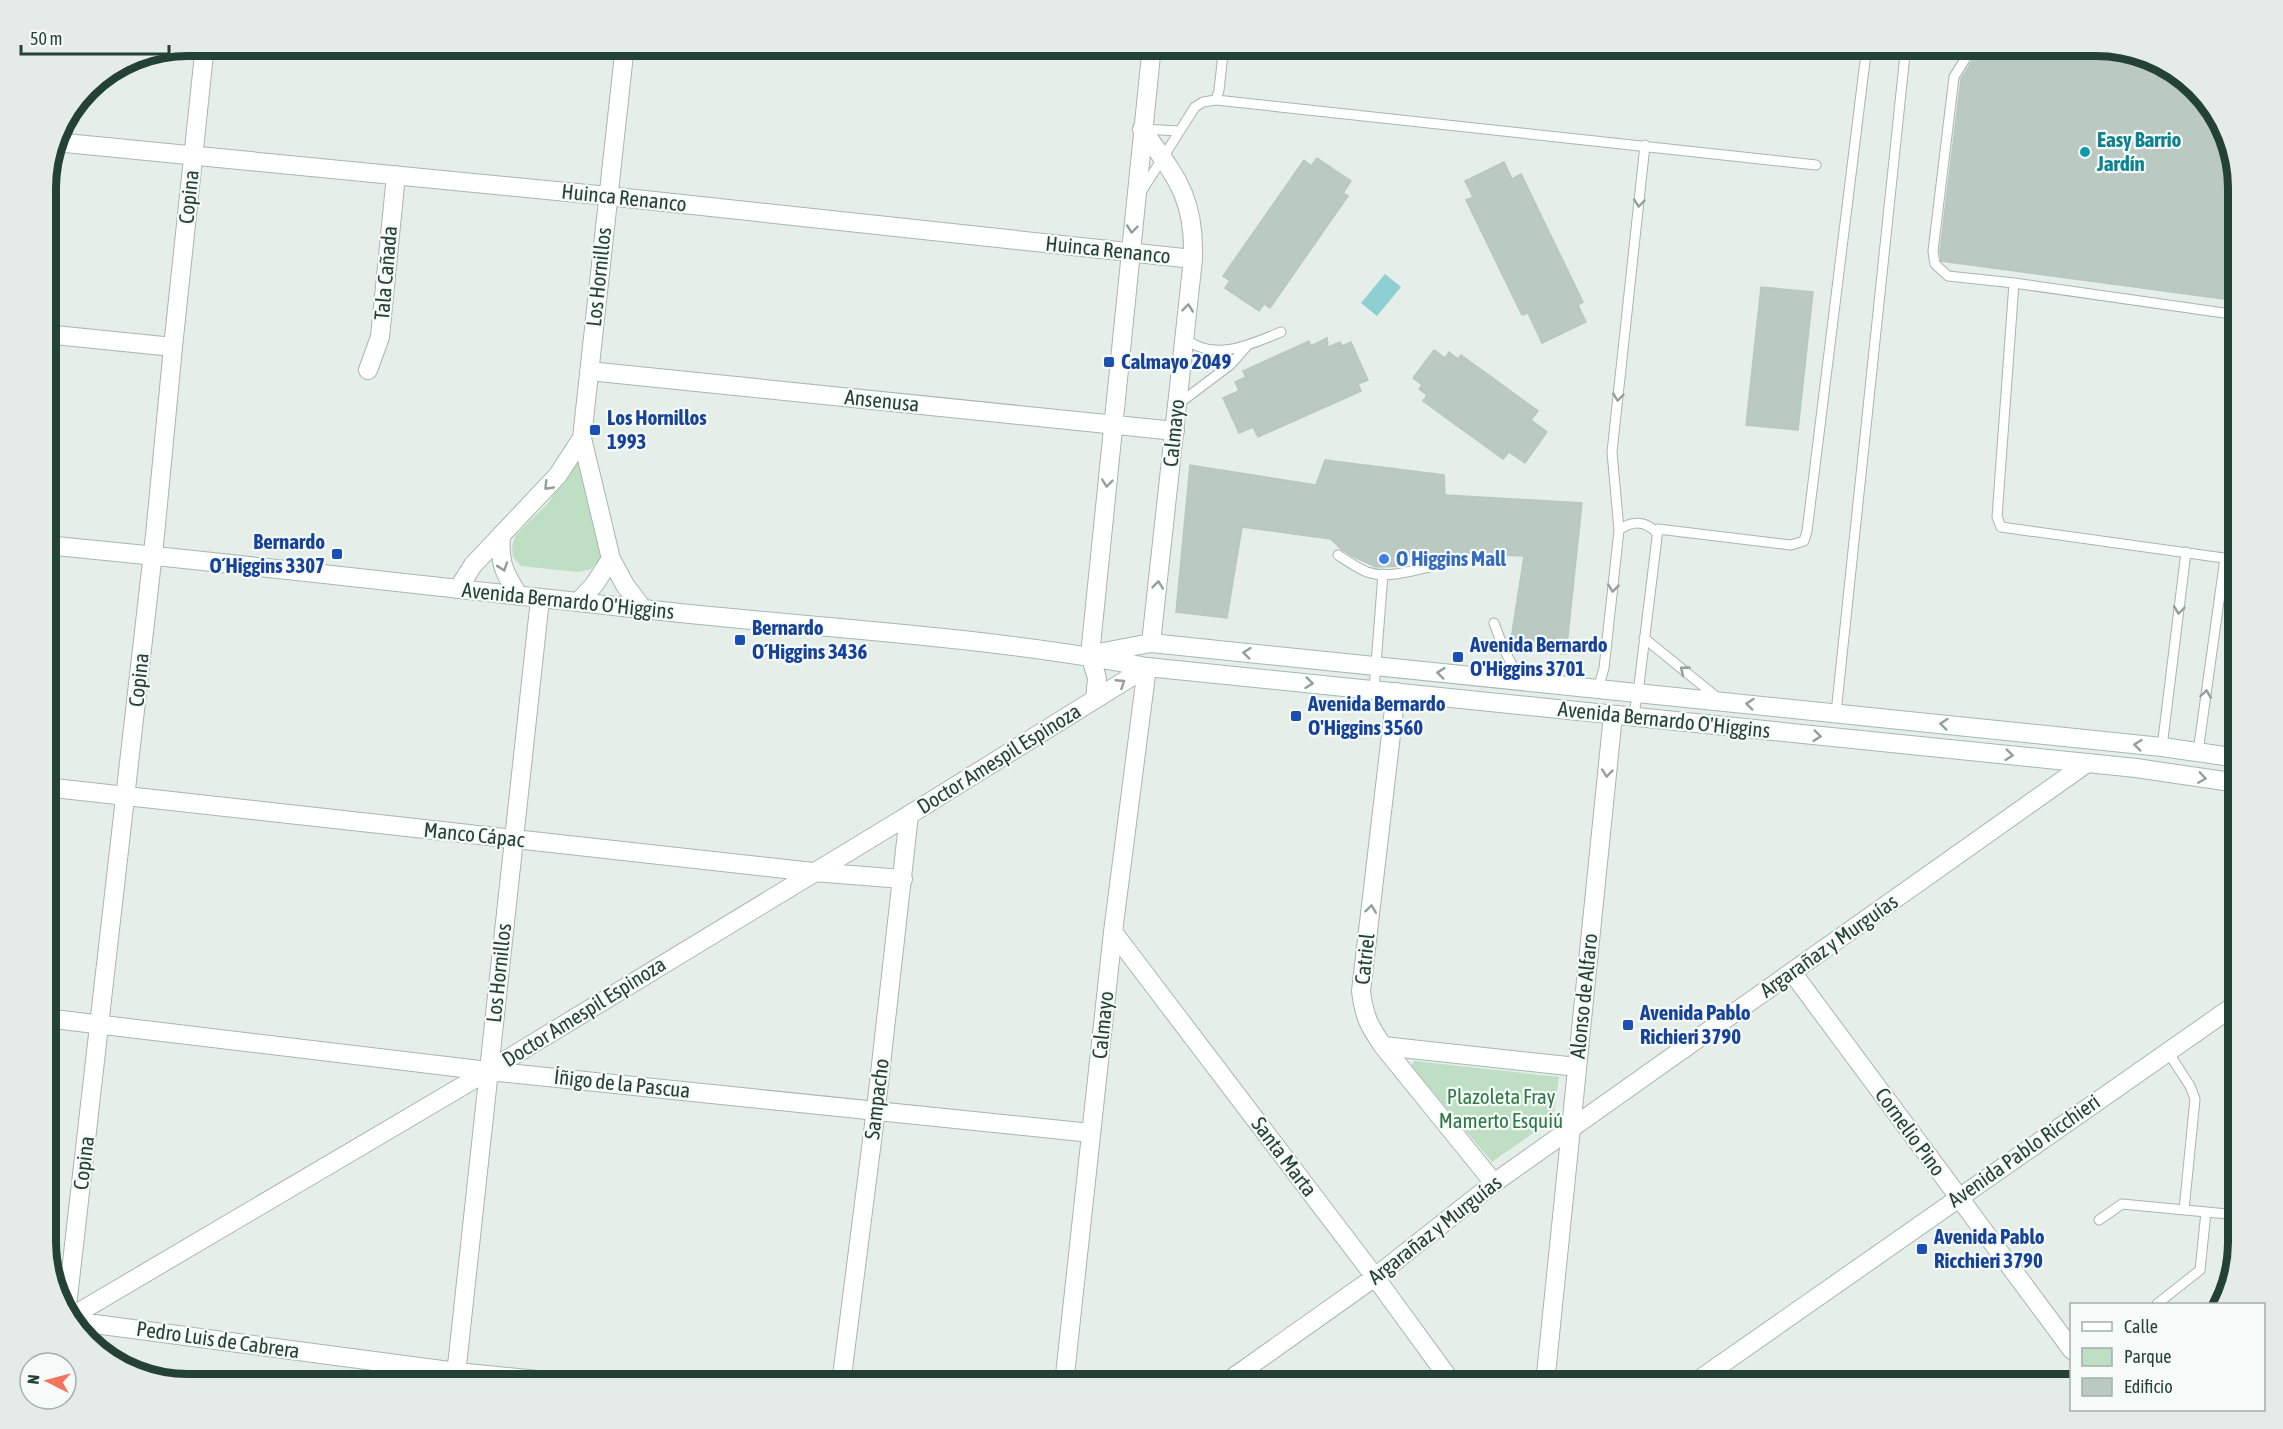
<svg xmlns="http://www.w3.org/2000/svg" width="2283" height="1429" font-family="'Asap Condensed',sans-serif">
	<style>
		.green { fill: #bedfc4 }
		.water { fill: #8ecfd3 }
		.building { fill: #bac9c2; stroke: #b7c8c0; stroke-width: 1.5 }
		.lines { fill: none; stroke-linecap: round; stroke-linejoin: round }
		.lane-casing { stroke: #a7b7b0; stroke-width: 11 }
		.street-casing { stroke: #a7b7b0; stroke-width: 20 }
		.secondary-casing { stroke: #a3bab0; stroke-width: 20 }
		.lane { stroke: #fff; stroke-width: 9 }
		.street { stroke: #fff; stroke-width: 18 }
		.secondary { stroke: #fff; stroke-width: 18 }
		.oneway { stroke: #92a09a }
		.culture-dot { fill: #0f9aa8; stroke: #f6faf8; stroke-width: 2 }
		.transit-dot { fill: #1a4fb4; stroke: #f6faf8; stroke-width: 2 }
		.shop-dot { fill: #3f7fe0; stroke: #f6faf8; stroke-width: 2 }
		.labels { text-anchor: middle; stroke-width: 4.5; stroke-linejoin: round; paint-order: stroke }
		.culture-label { font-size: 21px; font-weight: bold; fill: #0d838f; stroke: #f6faf8; text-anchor: start }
		.street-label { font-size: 21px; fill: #244136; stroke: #f6faf8 }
		.transit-label { font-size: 21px; font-weight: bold; fill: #164399; stroke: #f6faf8; text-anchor: start }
		.shop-label { font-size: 21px; font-weight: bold; fill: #366cbe; stroke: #f6faf8; text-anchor: start }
		.park-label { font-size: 21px; fill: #2d7843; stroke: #f6faf8 }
		.rim { fill: none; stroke: #244136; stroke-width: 8 }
	</style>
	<rect width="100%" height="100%" fill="#e5eee9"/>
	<path class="green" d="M581 455 604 542 601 558 591 569 577 572 521 566 513 557 512 547 515 536 549 502 576 459Z
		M1414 1061 1559 1077 1553 1119 1492 1162 1411 1066Z"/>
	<path class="water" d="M1385 274 1401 287 1377 316 1361 303Z"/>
	<path class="building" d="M1986 45H2096L2174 69 2219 116 2238 187V301L1941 261 1940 251 1961 79 1975 56 1983 50Z
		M1317 158 1351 181 1343 193 1348 196 1270 308 1264 304 1259 311 1225 288 1230 281 1223 276 1304 160 1311 166Z
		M1504 162 1512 179 1521 174 1583 302 1578 305 1586 322 1542 343 1528 313 1522 315 1466 200 1473 197 1465 181Z
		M1761 287 1813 292 1798 430 1746 425Z
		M1327 338 1328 347 1340 342 1342 346 1351 342 1368 380 1358 384 1361 391 1258 437 1253 427 1239 433 1223 398 1239 391 1235 382 1246 377 1243 371 1309 341 1311 346Z
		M1434 350 1445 358 1449 352 1458 359 1461 355 1538 411 1531 420 1547 432 1525 463 1509 452 1503 459 1423 401 1427 395 1419 389 1422 385 1413 378Z
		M1325 460 1444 475 1445 495 1582 503 1566 654 1512 650 1510 646 1524 556 1425 552 1403 566 1376 567 1352 556 1341 549 1331 539 1242 527 1227 618 1176 612 1190 465 1316 485Z"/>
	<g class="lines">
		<defs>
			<path id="lane" d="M1979 45 1970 51 1954 77 1933 251 1935 264 1948 276 2014 283
				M1216 100 1219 90 1224 45
				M1142 129 1179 131
				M1141 192 1195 107 1203 102 1216 100 1816 165
				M2238 315 2014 283 1997 517 2001 527 2238 560
				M1185 338C1213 363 1252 344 1281 332
				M1177 405 1230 365 1246 347
				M1619 530C1632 520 1646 521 1657 533
				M1338 555C1347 561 1357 568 1367 572 1387 579 1410 571 1429 567
				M1494 623 1503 647 1520 681
				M1644 638 1719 699
				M1598 689 1604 668 1619 530 1612 452 1645 145
				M1374 690 1383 574
				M1836 713 1906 45
				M1633 717 1638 693 1658 529 1791 545 1804 541 1807 531 1867 45
				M2162 747 2186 552
				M2198 752 2225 558
				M2168 1052 2190 1086 2195 1099 2184 1210
				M2099 1220 2122 1204 2238 1215
				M2157 1304 2200 1270 2206 1212"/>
			<path id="street" d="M625 45 582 438 611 559 625 585 643 609
				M1142 129C1176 177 1195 197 1193 259L1151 643
				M55 142 608 196 1193 259
				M45 334 173 347
				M368 370 380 337 396 175
				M589 371 1175 431
				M501 535C499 563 504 573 519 596
				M458 589 473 565 558 475 582 438
				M578 602 594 585 611 559
				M1396 692 1361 991C1364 1016 1369 1026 1383 1046L1494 1183
				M1095 699 1097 678 1090 655 1152 45
				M45 787 813 872 903 879
				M1113 932 1375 1277 1453 1384
				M1792 972 2072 1350
				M45 1018 488 1071 1091 1133
				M1383 1046 1577 1067
				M66 1315 155 535 173 347 205 45
				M69 1318 488 1071 909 815 1147 667
				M72 1321 457 1372 579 1384
				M455 1384 540 599
				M841 1384 876 1109 909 815
				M1064 1384 1113 932 1147 667
				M1224 1384 1375 1277 1494 1183 2087 763
				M1545 1384 1613 715"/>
			<path id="secondary" d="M45 545C245 564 444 588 643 609 811 628 981 635 1147 667L2136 768 2238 783
				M1098 653 1151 643 2162 747 2238 758
				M1693 1384 2238 1003"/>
		</defs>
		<use href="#lane" class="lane-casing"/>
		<use href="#street" class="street-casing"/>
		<use href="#secondary" class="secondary-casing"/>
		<use href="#lane" class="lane"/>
		<use href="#street" class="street"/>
		<use href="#secondary" class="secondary"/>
	</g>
	<defs><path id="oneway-chevron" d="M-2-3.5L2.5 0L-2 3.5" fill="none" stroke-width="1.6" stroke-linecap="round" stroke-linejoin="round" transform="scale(1.5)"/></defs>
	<g class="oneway">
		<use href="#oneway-chevron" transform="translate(1639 203) rotate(96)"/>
		<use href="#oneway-chevron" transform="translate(1132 229) rotate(96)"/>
		<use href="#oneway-chevron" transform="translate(1188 308) rotate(-84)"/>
		<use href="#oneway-chevron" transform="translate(1618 397) rotate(96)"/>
		<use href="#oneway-chevron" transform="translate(1107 483) rotate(96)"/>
		<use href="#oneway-chevron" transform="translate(548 486) rotate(134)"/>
		<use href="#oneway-chevron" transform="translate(503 567) rotate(71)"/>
		<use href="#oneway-chevron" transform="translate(1158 585) rotate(-84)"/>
		<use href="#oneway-chevron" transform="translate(1613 588) rotate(96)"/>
		<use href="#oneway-chevron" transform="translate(2179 610) rotate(97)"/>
		<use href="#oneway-chevron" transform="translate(1247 653) rotate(-174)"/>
		<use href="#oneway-chevron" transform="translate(1684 670) rotate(-141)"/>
		<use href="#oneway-chevron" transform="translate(1441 673) rotate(-174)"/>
		<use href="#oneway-chevron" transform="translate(1121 683) rotate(-33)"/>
		<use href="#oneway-chevron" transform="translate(1309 683) rotate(6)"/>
		<use href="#oneway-chevron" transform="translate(2206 694) rotate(-82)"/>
		<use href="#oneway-chevron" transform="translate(1750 704) rotate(-174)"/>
		<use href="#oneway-chevron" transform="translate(1944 724) rotate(-174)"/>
		<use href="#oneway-chevron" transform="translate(1817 736) rotate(6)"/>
		<use href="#oneway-chevron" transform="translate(2138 745) rotate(-174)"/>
		<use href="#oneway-chevron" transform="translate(2009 755) rotate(6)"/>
		<use href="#oneway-chevron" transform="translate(1607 773) rotate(96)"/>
		<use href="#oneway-chevron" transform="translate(2202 778) rotate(8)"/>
		<use href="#oneway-chevron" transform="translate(1371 909) rotate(-83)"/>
	</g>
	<circle class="culture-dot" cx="2085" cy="152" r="6"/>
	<g class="transit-dot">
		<rect x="1103" y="356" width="12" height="12" rx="3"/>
		<rect x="589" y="424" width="12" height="12" rx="3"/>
		<rect x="331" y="548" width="12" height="12" rx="3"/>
		<rect x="734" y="634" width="12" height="12" rx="3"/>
		<rect x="1452" y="651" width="12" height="12" rx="3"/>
		<rect x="1290" y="710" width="12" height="12" rx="3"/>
		<rect x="1622" y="1019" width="12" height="12" rx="3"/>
		<rect x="1916" y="1243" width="12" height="12" rx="3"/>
	</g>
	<circle class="shop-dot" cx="1384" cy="559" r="6"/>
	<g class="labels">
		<g class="culture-label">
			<text x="2097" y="147">Easy Barrio<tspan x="2097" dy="24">Jardín</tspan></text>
		</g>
		<g class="street-label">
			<text transform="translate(189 197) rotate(-84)" y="7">Copina</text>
			<text transform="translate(624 198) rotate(6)" y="7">Huinca Renanco</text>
			<text transform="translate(1108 250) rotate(6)" y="7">Huinca Renanco</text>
			<text transform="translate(386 273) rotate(-85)" y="7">Tala Cañada</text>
			<text transform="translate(599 277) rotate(-84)" y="7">Los Hornillos</text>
			<text transform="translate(882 401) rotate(6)" y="7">Ansenusa</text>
			<text transform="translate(1174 433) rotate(-84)" y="7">Calmayo</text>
			<text transform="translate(568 601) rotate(6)" y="7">Avenida Bernardo O'Higgins</text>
			<text transform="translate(139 680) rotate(-84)" y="7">Copina</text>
			<text transform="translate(1664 720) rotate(6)" y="7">Avenida Bernardo O'Higgins</text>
			<text transform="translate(999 759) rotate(-32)" y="7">Doctor Amespil Espinoza</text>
			<text transform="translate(474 835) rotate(6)" y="7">Manco Cápac</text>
			<text transform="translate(1829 946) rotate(-35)" y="7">Argarañaz y Murguías</text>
			<text transform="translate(1365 959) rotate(-84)" y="7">Catriel</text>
			<text transform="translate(499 973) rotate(-84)" y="7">Los Hornillos</text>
			<text transform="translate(1584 996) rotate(-84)" y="7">Alonso de Alfaro</text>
			<text transform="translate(584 1012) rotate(-32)" y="7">Doctor Amespil Espinoza</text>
			<text transform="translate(1103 1025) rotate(-84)" y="7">Calmayo</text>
			<text transform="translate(622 1084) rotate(6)" y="7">Íñigo de la Pascua</text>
			<text transform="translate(877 1099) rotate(-83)" y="7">Sampacho</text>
			<text transform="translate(1910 1132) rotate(54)" y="7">Cornelio Pino</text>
			<text transform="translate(2024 1151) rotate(-35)" y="7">Avenida Pablo Ricchieri</text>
			<text transform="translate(1284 1157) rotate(53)" y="7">Santa Marta</text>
			<text transform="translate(84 1163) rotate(-83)" y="7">Copina</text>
			<text transform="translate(1435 1230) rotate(-38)" y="7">Argarañaz y Murguías</text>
			<text transform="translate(218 1340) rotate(8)" y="7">Pedro Luis de Cabrera</text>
		</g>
		<g class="transit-label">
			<text x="1121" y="369">Calmayo 2049</text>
			<text x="607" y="425">Los Hornillos<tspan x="607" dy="24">1993</tspan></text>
			<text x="325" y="549" text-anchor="end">Bernardo<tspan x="325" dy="24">O´Higgins 3307</tspan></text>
			<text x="752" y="635">Bernardo<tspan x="752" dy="24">O´Higgins 3436</tspan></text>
			<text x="1470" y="652">Avenida Bernardo<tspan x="1470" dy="24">O'Higgins 3701</tspan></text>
			<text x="1308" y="711">Avenida Bernardo<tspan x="1308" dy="24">O'Higgins 3560</tspan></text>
			<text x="1640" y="1020">Avenida Pablo<tspan x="1640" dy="24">Richieri 3790</tspan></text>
			<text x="1934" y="1244">Avenida Pablo<tspan x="1934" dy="24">Ricchieri 3790</tspan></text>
		</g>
		<g class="shop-label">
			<text x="1396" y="566">O Higgins Mall</text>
		</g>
		<g class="park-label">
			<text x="1501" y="1104">Plazoleta Fray<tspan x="1501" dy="24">Mamerto Esquiú</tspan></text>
		</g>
	</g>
	<path d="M0 0H2283V1429H0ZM188 56H2096A132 132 0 0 1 2228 188V1242A132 132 0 0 1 2096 1374H188A132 132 0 0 1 56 1242V188A132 132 0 0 1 188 56Z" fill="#e5ebe8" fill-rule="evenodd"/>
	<path class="rim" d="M188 56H2096A132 132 0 0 1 2228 188V1242A132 132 0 0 1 2096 1374H188A132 132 0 0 1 56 1242V188A132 132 0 0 1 188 56Z"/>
	<rect x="2070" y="1303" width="195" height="108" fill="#f6faf8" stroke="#a2b0aa" stroke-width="1.5"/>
	<rect x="2082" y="1322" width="30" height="9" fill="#ffffff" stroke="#a2b0aa" stroke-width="1.5"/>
	<text x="2124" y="1333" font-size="18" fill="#244136">Calle</text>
	<rect x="2082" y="1348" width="30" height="18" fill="#bedfc4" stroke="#a2b0aa" stroke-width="1.5"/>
	<text x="2124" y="1363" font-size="18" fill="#244136">Parque</text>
	<rect x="2082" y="1378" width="30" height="18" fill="#bac9c2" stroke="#a2b0aa" stroke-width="1.5"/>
	<text x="2124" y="1393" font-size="18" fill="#244136">Edificio</text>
	<g transform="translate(48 1381) rotate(276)"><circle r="28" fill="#f6faf8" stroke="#a2b0aa" stroke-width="1.5"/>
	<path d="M0-4.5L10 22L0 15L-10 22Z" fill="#f3755f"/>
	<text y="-9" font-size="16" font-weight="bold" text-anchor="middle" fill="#244136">N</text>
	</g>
	<path d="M21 45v9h148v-9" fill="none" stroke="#244136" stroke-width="3"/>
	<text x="30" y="45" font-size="18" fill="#244136" stroke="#f6faf8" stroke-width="4.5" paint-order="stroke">50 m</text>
</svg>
